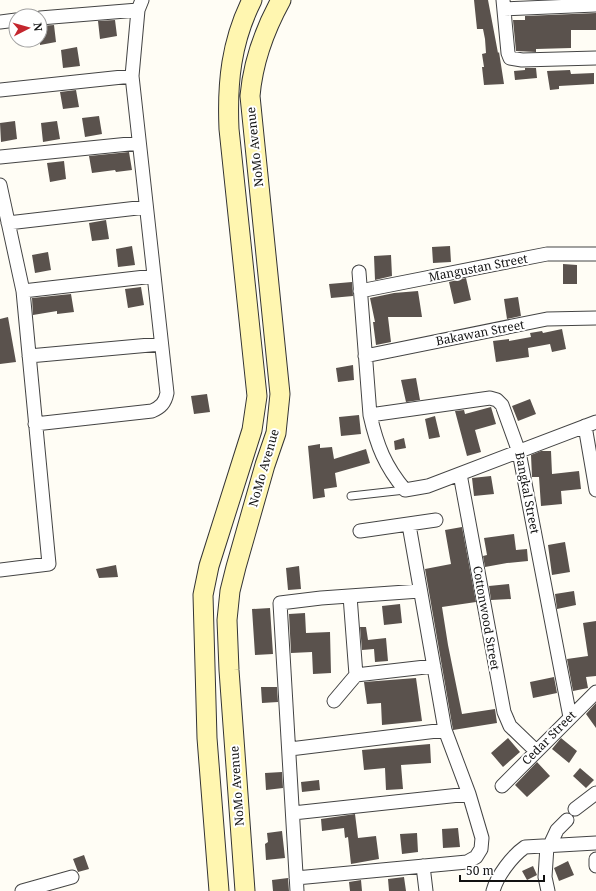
<svg xmlns="http://www.w3.org/2000/svg" width="596" height="891" font-family="'Noto Serif',serif">
	<style>
		.building { fill: #5a524d }
		.lines { fill: none; stroke-linecap: round; stroke-linejoin: round }
		.lane-casing { stroke: #444; stroke-width: 9 }
		.street-casing { stroke: #444; stroke-width: 15 }
		.secondary-casing { stroke: #333; stroke-width: 21 }
		.lane { stroke: #fff; stroke-width: 7 }
		.street { stroke: #fff; stroke-width: 13 }
		.secondary { stroke: #fff6b0; stroke-width: 19 }
		.labels { text-anchor: middle; stroke-width: 4; stroke-linejoin: round; paint-order: stroke }
		.street-label { font-size: 12px; fill: #111; stroke: #fff }
	</style>
	<rect width="100%" height="100%" fill="#fffdf5"/>
	<path class="building" d="M474 0H488L498 53 499 52 504 84 484 85 482 67H484L482 54 486 53 485 39 483 29H477Z
		M596 13V30H571V48L536 49V52L516 51 513 20H525V16Z
		M115 20 117 36 100 39 98 21Z
		M54 25 56 42 40 45V26Z
		M77 47 80 66 63 68 61 50Z
		M525 68H536L537 78 515 80 514 71 525 70Z
		M570 70 571 74 594 73V84L559 86V89L550 90 547 71Z
		M76 90 79 107 63 109 60 92Z
		M99 116 102 134 85 137 82 118Z
		M15 121 17 139 1 142 0 123Z
		M57 121 60 139 43 142 41 123Z
		M129 152 132 170 116 172 115 170 92 173 89 156Z
		M64 161 66 179 50 182 47 163Z
		M106 220 109 239 92 241 89 223Z
		M132 246 135 265 118 267 116 249Z
		M450 246 451 262 433 263 432 247Z
		M48 252 51 270 35 273 32 255Z
		M391 255 392 276 375 280 374 256Z
		M563 264 577 265V284H563Z
		M466 278 471 300 454 304 449 282Z
		M352 282 353 296 331 298 329 284Z
		M141 287 144 305 128 308 125 289Z
		M418 291 422 317H388L391 342 376 345 373 322H375L370 298 394 293Z
		M71 294 74 312 57 314V311L33 315 32 298Z
		M518 297 521 316 507 319 504 299Z
		M8 317 16 362 0 364V319Z
		M562 329 566 349 552 352 550 344 528 348 529 357 496 362 493 341 509 339V341L531 337 530 333 542 331 543 333Z
		M353 365 354 380 338 382 336 368Z
		M416 378 420 400 406 402 401 380Z
		M207 394 210 412 194 414 191 396Z
		M530 399 536 414 518 421 512 406Z
		M491 407 496 424 475 430 481 452 467 456 455 411 464 410 465 414Z
		M359 415 361 434 341 436 339 417Z
		M435 416 440 437 429 439 425 419Z
		M404 438 406 448 395 450 394 441Z
		M320 444V448L332 447 334 459 366 449 370 463 335 473 337 487 324 489 325 497 313 499 308 446Z
		M541 451H551L552 474 579 471 581 489 561 491 562 504 541 506 539 477H532L531 455Z
		M491 476 494 494 474 496 472 478Z
		M462 527 476 602 442 607 448 645 462 714 495 709 497 723 453 730 425 569 451 564 445 530Z
		M514 534 516 550 527 549 528 561 507 563 485 567 483 556 487 555 484 538Z
		M565 542 570 572 552 575 548 545Z
		M116 565 118 577 99 578 96 569Z
		M299 566 301 589 288 590 286 568Z
		M509 584 511 599 491 600 489 586Z
		M574 591 576 605 557 609 555 594Z
		M400 604 402 623 384 625 382 606Z
		M270 608 273 654 255 655 252 609Z
		M305 613 306 633 330 632 331 673 313 674 312 652 291 653 289 614Z
		M596 621V676L586 677 588 688 573 691 567 659 588 656 583 623Z
		M360 627H366L368 640 386 638 388 661 375 662 374 649 362 650Z
		M554 677 557 693 533 698 530 682Z
		M416 678 422 721 382 725 381 703 367 704 364 682Z
		M261 687H277L278 702 262 703Z
		M596 703V728L586 714Z
		M508 738 520 752 503 767 491 753Z
		M561 738 577 751 569 763 552 749Z
		M430 744 431 763 401 765 403 789 386 790 385 768 364 770 362 750Z
		M537 762 550 776 527 797 515 785Z
		M580 768 594 780 586 788 573 776Z
		M282 772 283 788 266 790 265 773Z
		M319 780 320 790 302 792 301 782Z
		M355 814 358 838 376 836 379 859 351 864 348 837 345 838 344 828 322 831 321 819Z
		M458 828 460 847 443 848 442 829Z
		M282 831 285 858 266 860 265 844 268 842 267 833Z
		M417 833 418 852 402 854 400 834Z
		M84 855 89 869 78 872 73 859Z
		M568 861 574 875 559 881 554 868Z
		M533 866 537 875 527 880 522 871Z
		M404 877 406 891H389L388 879Z
		M288 878 289 891H273L272 880Z
		M361 880 362 891H350L349 882Z"/>
	<g class="lines">
		<defs>
			<path id="lane" d="M351 496 405 490"/>
			<path id="street" d="M503 0 508 53 510 58 522 60 596 58
				M504 9 596 5
				M40 18 138 10
				M0 22 16 20
				M0 90 132 76
				M0 157 139 143
				M0 185 23 291 49 564 0 570
				M8 223 146 207
				M359 272 370 415C377 446 385 466 405 490L428 486 596 422
				M23 291 154 276
				M360 291 547 254H596
				M29 356 161 344
				M365 356 547 319 596 318
				M370 415 490 398 497 400 502 405 519 452 570 717
				M35 424 152 411C161 407 165 403 167 393L132 76 138 10 142 0
				M585 426 596 490
				M460 474 504 712 510 726 536 751
				M360 531 436 520
				M350 596 356 675
				M334 701 356 675 434 666
				M290 749 445 730
				M502 786 596 692
				M575 809 596 793
				M293 813 469 794
				M550 845 557 830 567 820
				M547 846 545 877 548 891
				M596 859V866
				M423 866 426 891
				M296 878 467 862 476 857 481 849 482 838 469 794 445 730 409 525
				M22 891 72 877
				M297 891 280 603 321 598 420 591
				M493 891C497 876 512 856 525 847L596 843"/>
			<path id="secondary" d="M219 891 207 738 203 595 209 566 252 430 257 396 229 129C227 83 231 42 252 0
				M245 891 229 670 227 620 230 591 236 567 265 465 276 433 280 394 250 96C253 61 264 31 281 0"/>
		</defs>
		<use href="#lane" class="lane-casing"/>
		<use href="#street" class="street-casing"/>
		<use href="#secondary" class="secondary-casing"/>
		<use href="#lane" class="lane"/>
		<use href="#street" class="street"/>
		<use href="#secondary" class="secondary"/>
	</g>
	<g class="labels">
		<g class="street-label">
			<text transform="translate(255 147) rotate(-96)" y="4">NoMo Avenue</text>
			<text transform="translate(478 268) rotate(-11)" y="4">Mangustan Street</text>
			<text transform="translate(480 333) rotate(-11)" y="4">Bakawan Street</text>
			<text transform="translate(264 468) rotate(-74)" y="4">NoMo Avenue</text>
			<text transform="translate(527 493) rotate(79)" y="4">Bangkal Street</text>
			<text transform="translate(486 618) rotate(80)" y="4">Cottonwood Street</text>
			<text transform="translate(549 738) rotate(-45)" y="4">Cedar Street</text>
			<text transform="translate(237 786) rotate(-94)" y="4">NoMo Avenue</text>
		</g>
	</g>
	<g transform="translate(28 28) rotate(84)"><circle r="19" fill="#ffffff" stroke="#a0a0a0"/>
	<path d="M0-3L7 15L0 10L-7 15Z" fill="#c4262e"/>
	<text y="-6" font-size="11" font-weight="bold" text-anchor="middle" fill="#111111">N</text>
	</g>
	<path d="M460 875v6h84v-6" fill="none" stroke="#111111" stroke-width="2"/>
	<text x="466" y="875" font-size="12" fill="#111111" stroke="#ffffff" stroke-width="3" paint-order="stroke">50 m</text>
</svg>
